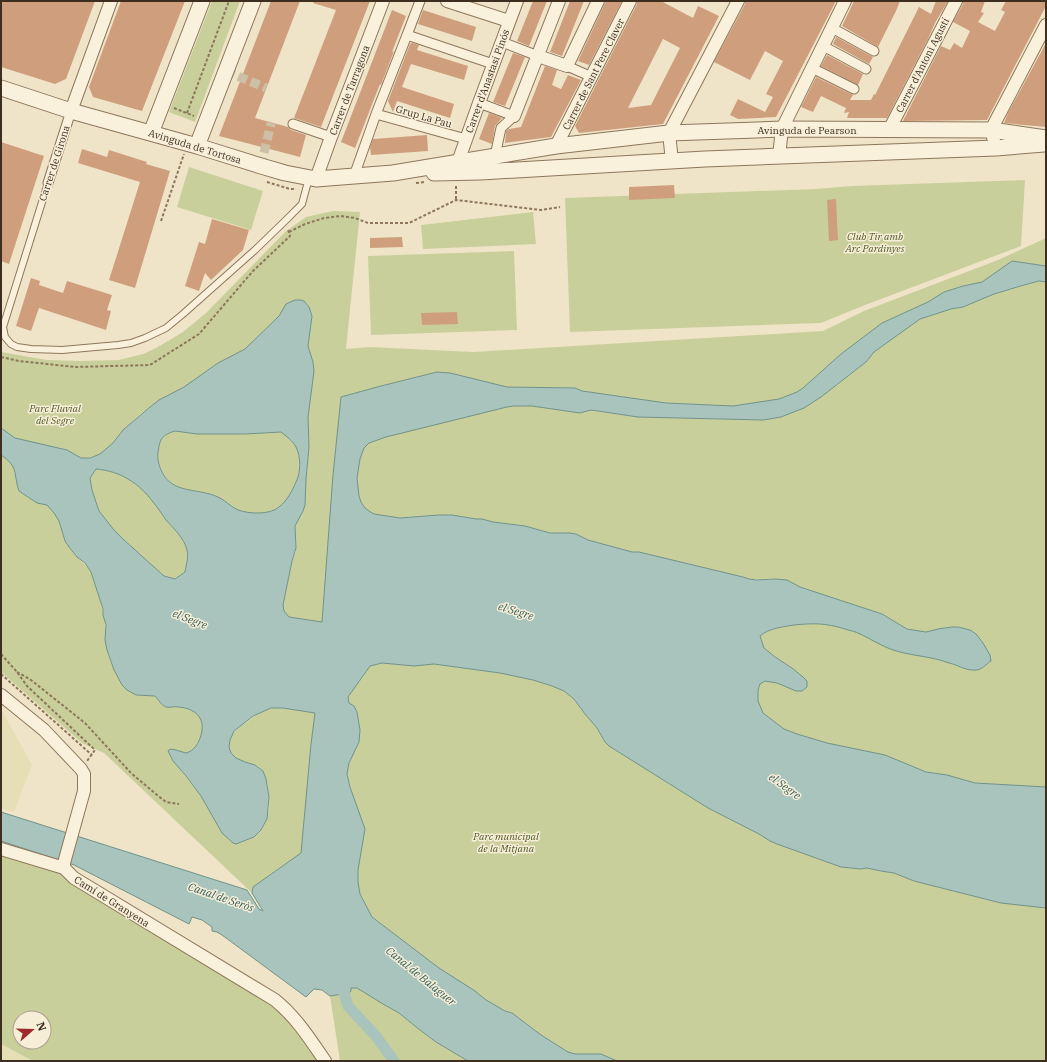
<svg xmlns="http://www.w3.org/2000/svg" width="1047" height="1062" font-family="'IBM Plex Serif',serif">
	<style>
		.farmland { fill: #e6deb5 }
		.green { fill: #c9cf9b; fill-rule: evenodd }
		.water { fill: #a9c4bc; stroke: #6f938a; fill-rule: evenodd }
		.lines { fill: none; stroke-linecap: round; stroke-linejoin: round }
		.canal { stroke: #a9c4bc; stroke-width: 11 }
		.building { fill: #cf9f7d; fill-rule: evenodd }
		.pedestrian-tunnel { stroke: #ccc0a6; stroke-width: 9; stroke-dasharray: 9 4.5; stroke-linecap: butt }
		.service-casing { stroke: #8d765c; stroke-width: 8 }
		.pedestrian-casing { stroke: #8d765c; stroke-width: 11 }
		.minor-casing { stroke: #8d765c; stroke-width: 14 }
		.tertiary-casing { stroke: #8d765c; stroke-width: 17 }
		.path { stroke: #8d765c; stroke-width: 2; stroke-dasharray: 3 2; stroke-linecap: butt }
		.service { stroke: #faf1dc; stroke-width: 6 }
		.pedestrian { stroke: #faf1dc; stroke-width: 9 }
		.minor { stroke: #faf1dc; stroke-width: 12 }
		.tertiary { stroke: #faf1dc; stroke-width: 15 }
		.labels { text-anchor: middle; stroke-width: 3; stroke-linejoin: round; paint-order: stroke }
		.street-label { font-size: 10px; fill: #3d2e20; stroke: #f7eed8 }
		.park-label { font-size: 10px; font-style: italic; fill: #4d5a26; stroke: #f7eed8 }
		.water-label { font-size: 11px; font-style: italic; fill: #2f5d5a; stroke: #f7eed8 }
	</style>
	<rect width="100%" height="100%" fill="#f0e4c8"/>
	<path class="farmland" d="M1 709 32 765 14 812 1 808Z
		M1 1044 31 1060 33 1061H1Z"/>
	<path class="green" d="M212 1H240L195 122 169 112Z
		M189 167 263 191 251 230 177 207Z
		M1025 180 1021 246 860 307 821 323 570 332 565 198 816 189 852 186Z
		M333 211 360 212 346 349 370 347 473 352 823 331 864 311 998 260 1046 238V266L1012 261 982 282 963 286 944 292 928 302 882 323 841 354 803 388 797 392 779 399 733 406 666 403 582 391 575 388 507 387 450 373 437 372 381 386 341 397 333 475 323 622 289 617 284 611 283 605 292 561 296 551 295 526 303 511 306 479 308 462 309 447 308 417 314 371 313 362 308 346 312 316 309 307 304 301 298 300 289 303 277 318 245 349 218 363 184 387 159 400 143 412 123 430 113 443 106 450 100 454 87 458 59 522C63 535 67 547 77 557 82 562 88 566 91 573 98 588 102 606 105 623 106 630 105 637 106 644 108 659 119 687 134 694 140 697 148 695 155 696 158 699 162 706 166 707 170 708 174 706 178 707 195 708 206 718 201 735 199 743 194 751 186 753L176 750 170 749 168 751 171 758 201 796 222 833 233 843C240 842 248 841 254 837 273 826 272 790 263 772 256 759 237 766 231 752 224 737 238 728 248 721 255 715 263 709 272 708 275 707 278 708 281 708 292 709 304 711 315 713L311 744 301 854 253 887 252 893 104 753 82 743 1 672V352L47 360 80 361 119 360 143 354 156 348 183 332 206 313 285 232 306 217Z
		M533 212 536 244 423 249 421 225Z
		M514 251 517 330 371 335 368 256Z
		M1039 281 1046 282V787L975 783 947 775 926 772 885 755 827 743 797 734 784 729 763 713 758 701V690L760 684 765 681 777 683 796 691 792 668 775 657 764 648 760 637 764 632 788 625 801 624 820 623 839 627 859 633 879 644 892 649 937 659 949 662 956 666 982 668 991 661 990 655 983 643 976 634 970 630 958 627H952L938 629 926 632 907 629 882 614 800 587C793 583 784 580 775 579 766 578 758 580 749 579L743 577 639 552H632L588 540 576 534 569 533H550L525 526 493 522 482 519H476L439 515 400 518 374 514 369 511 365 508 361 502 359 496 357 478 360 459 364 448 369 443 386 437 507 407 514 406H532L580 413 590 410 638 417 763 420 781 417 804 408 821 397 866 362 874 352 920 319 951 309 963 307 994 294Z
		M175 431 197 434H245L281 432C286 436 293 441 296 447 301 457 301 472 296 482 292 491 287 501 279 508 270 515 249 514 238 510 231 507 225 500 218 497 199 488 172 494 162 472 158 464 157 457 158 449 160 437 165 434 175 431Z
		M96 469C120 471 139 483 153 502 158 508 162 514 166 520 174 529 184 538 187 550 189 557 186 565 185 572L175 579 164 576 123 539 114 530 99 511 92 490 90 478Z
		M382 663 414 666 434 664 500 673 533 680 552 686 564 691 574 699 585 714 597 728 605 742 609 746 708 808 759 834 770 841 841 867 861 869 867 868 881 871 894 873 914 881 1001 903 1046 908V1061H617L601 1054H575L568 1052 541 1035 512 1013 505 1011 486 1000 475 991 439 968 372 917 360 894 358 882V870L364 835 347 774 349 763 359 742 360 730 357 712 354 706 349 703 348 697 370 666Z
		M1 853 61 874 274 1004 327 1061H33L1 1044ZM20 1018H44V1042H20Z
		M354 987 357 988 383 1004 399 1013 420 1030 436 1042 468 1061H340L330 996 349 993 351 988Z"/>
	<path class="water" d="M1012 261 1046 266V282L1039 281 1024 285 994 294 963 307 951 309 920 319 874 352 866 362 821 397 804 408 781 417 763 420 638 417 591 410 580 413 532 406H514L507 407 386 437 369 443 364 448 360 459 357 478 359 496 361 502 365 508 369 511 374 514 400 518 439 515H452L476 519H482L493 522 525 526 550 533H569L576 534 588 540 632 552H639L743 577 749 579 756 580 775 579 787 580 800 587 882 614 907 629 926 632 938 629 952 627H958L970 630 976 634 983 643 990 655 991 661C986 664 982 670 976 670 966 671 958 665 949 663 931 656 911 656 893 650 881 646 871 639 860 634 855 631 850 631 845 629 826 623 814 623 794 625 783 627 769 628 760 636L764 648 775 657 792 668 803 677 807 681V687L802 691H796L777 683 765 681 760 684 758 690V701L763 713 784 729 797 734 827 743 885 755 926 772 947 775 975 783 1046 787V908L1001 903 914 881 894 873 881 871 867 868 861 869 841 867 777 844 770 841 759 834 708 808 609 746 605 742 597 728 585 714 574 699 564 691 552 686 533 680 500 673 434 664 414 666 382 663 370 666 348 697 349 703 354 706 357 712 360 730 359 742 349 763 347 774 350 787 365 829 358 870V882L360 894 372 917 439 968 475 991 486 1000 505 1011 512 1013 541 1035 568 1052 575 1054H601L617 1061H468L436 1042 420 1030 399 1013 383 1004 357 988H351V991L349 993 330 996 322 990 314 989 306 997 222 935 217 932 212 931V927L202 920 192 917 189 924 74 865 1 841V812L247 890 259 909 263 911 252 893 253 887 301 853 311 744 315 713 283 708H271L253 716 234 731 230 740 229 747 231 753 236 758 245 762 255 765 263 771 266 779 269 797 267 819 261 830 254 837 236 844 233 843 222 833 201 796 186 776 173 761 168 751 170 749 176 750 186 753C194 751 199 743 201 735 206 718 195 708 178 707 174 706 170 708 166 707 162 706 158 699 155 696L136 695 127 690 122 685 114 670 107 650 105 640 106 625 103 615V609L91 572 85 563 77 557 69 547 65 541 59 521 54 513 47 505 37 503 19 491C13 473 19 467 1 455V428L15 438 67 450 81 458H90L100 454 113 443 123 430 150 407 159 400 184 387 218 363 245 349 279 316 286 304 295 300H301L304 301 309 307 312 316 308 346 313 362 314 371 308 417 309 447 306 479 305 505 303 511 295 526 296 548 292 561 283 605 284 611 289 617 322 622 333 475 341 397 381 386 437 372 450 373 507 387 575 388 582 391 666 403 733 406 779 399 797 392 803 388 841 354 882 323 928 302 944 292 963 286 982 282ZM175 431 197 434H245L281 432C286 436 293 441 296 447 301 457 301 472 296 482 292 491 287 501 279 507 270 515 249 514 238 510 231 507 225 500 218 497 199 488 172 494 162 472 159 466 157 459 158 452 160 438 162 435 175 431ZM96 469C120 471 139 483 153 502 158 508 162 514 166 520 174 529 184 538 187 550 189 557 186 565 185 572L175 579 164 576 123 539 114 530 99 511 92 490 90 478Z"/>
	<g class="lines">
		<path class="canal" d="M340 980 348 1006 375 1035 394 1061"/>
	</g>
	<path class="building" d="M1 1H95L66 79 55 84 1 67Z
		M121 1H185L142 111 93 97 89 87Z
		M271 1H300L255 118 288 127 291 130 306 135 300 157 219 136Z
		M314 1H370L321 127 294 118 336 10 313 3Z
		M533 1H547L529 46 517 41Z
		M570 1H584L562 56 550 52Z
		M606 1H622L589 65 578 61Z
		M637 1H661L693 18 698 6 719 16 663 124 579 133 575 126 637 4ZM663 39 680 48 651 105 628 108Z
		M745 1H836L776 117 738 119 730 115 738 99 765 112 773 97 766 94 783 61 765 51 750 80 714 62 745 4Z
		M854 1H900L896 11 878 47 842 26Z
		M936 1H948L935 23 928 39 887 118H847L849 112 844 113 846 108 821 96 813 112 801 107 816 77 853 95 850 100H871L874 94 875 95 919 7 931 14Z
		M963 1H985L981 12 984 13 978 22 995 31 1005 12 1001 10 1006 1H1046V6L987 120 903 121 941 46 950 50 954 43 962 48 970 31 953 22 963 4Z
		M392 10 406 16 392 52 394 51 381 85 380 84 355 148 341 142Z
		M423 10 476 27 472 41 418 24Z
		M836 37 873 57 869 64 833 44Z
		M412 43 419 45 417 50 468 66 464 80 411 64 402 87 454 104 450 118 397 101 393 112 388 101 410 44Z
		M1046 43V127L1004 123 1008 113Z
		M513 53 525 57 505 106 493 102Z
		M827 55 863 74 858 85 821 66Z
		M545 66 557 70 552 85 561 89 568 75 581 80 551 137 505 143 506 131 509 129 521 127Z
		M489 113 502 118 495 126 492 144 479 139Z
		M427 135 428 151 371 155 370 147 373 139Z
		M1 142 44 156 9 264 1 261Z
		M82 149 107 157 109 150 147 162 146 164 170 171 135 288 109 280 140 182 78 163Z
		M674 185 675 198 629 200V187Z
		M836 199 838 240 829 241 827 200Z
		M212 219 249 230 243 250 211 280 205 273 199 291 185 286 199 242 205 244Z
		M402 237 403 247 370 248V238Z
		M31 278 40 281 39 285 63 293 67 281 112 295 107 310 111 311 106 330 39 308 31 331 16 326Z
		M457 312 458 324 422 325 421 313Z"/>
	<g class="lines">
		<path class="pedestrian-tunnel" d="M226 71 266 88
			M261 166 271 123"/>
		<defs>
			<path id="service" d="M48 183 3 327 5 337 11 344 17 347 31 349 62 350 118 345 131 343 145 338 166 328 183 314 255 250 286 220 302 204 309 178"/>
			<path id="pedestrian" d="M832 28 874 51
				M407 35 420 1
				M502 42 538 56
				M823 46 866 69
				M567 66 592 77
				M812 68 854 89
				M479 103 514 116 501 128 495 156
				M293 124 331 137
				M466 139 376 114 407 35 493 64
				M354 176 376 114
				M48 183 71 111"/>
			<path id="minor" d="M447 1 509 21
				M538 56 567 66 598 1
				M71 111 111 1
				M514 116 559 1
				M889 130 956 1
				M556 146 630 1
				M996 148 991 130 1046 25
				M779 156 782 129 845 1
				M672 161 669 133 738 1
				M458 162 479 103 517 1
				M316 179 331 137 383 1
				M1 695 44 730 81 769 84 774V791L64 863V868L74 878 275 1000C296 1017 310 1039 325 1061
				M1 849 64 868"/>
			<path id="tertiary" d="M1 88 71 111 197 146 261 166 285 173 316 179 393 173 556 146 669 133 782 129 991 130 1046 138
				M151 133 202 1
				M197 146 253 1
				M434 173 481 172 705 159 996 148 1044 144"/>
		</defs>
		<use href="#service" class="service-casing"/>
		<use href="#pedestrian" class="pedestrian-casing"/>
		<use href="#minor" class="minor-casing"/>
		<use href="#tertiary" class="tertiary-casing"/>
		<path class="path" d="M174 108 194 116
			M187 113 229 1
			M267 182 290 189H296
			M416 183 425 182
			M456 186V200
			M161 221 184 154
			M289 232 305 224 324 218 341 216 355 218 368 223H409L456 200 541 210 560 207
			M1 357 19 361 75 367 150 365 199 334 253 271 288 238 290 236 288 229
			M1 654 17 672 27 686 95 750 87 761
			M17 672 31 680 85 723 131 773 157 795 166 802 179 804
			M1 674 92 755"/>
		<use href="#service" class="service"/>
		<use href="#pedestrian" class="pedestrian"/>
		<use href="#minor" class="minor"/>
		<use href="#tertiary" class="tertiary"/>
	</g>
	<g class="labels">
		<g class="street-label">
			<text transform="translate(922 65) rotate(-63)" y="4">Carrer d'Antoni Agustí</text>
			<text transform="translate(593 74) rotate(-63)" y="4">Carrer de Sant Pere Claver</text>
			<text transform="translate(487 81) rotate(-70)" y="4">Carrer d'Anastasi Pinós</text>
			<text transform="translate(349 90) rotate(-69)" y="4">Carrer de Tarragona</text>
			<text transform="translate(424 116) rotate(16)" y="4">Grup La Pau</text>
			<text x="807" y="134">Avinguda de Pearson</text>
			<text transform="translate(195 146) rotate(17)" y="4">Avinguda de Tortosa</text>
			<text transform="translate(54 163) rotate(-72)" y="4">Carrer de Girona</text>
			<text transform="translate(112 901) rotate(32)" y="4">Camí de Granyena</text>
		</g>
		<g class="park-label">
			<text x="875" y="240">Club Tir amb<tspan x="875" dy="12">Arc Pardinyes</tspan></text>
			<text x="55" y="412">Parc Fluvial<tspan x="55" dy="12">del Segre</tspan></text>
			<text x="506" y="840">Parc municipal<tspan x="506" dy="12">de la Mitjana</tspan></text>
		</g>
		<g class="water-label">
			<text transform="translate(516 611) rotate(17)" y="4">el Segre</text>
			<text transform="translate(190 619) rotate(21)" y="4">el Segre</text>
			<text transform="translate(785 786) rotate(36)" y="4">el Segre</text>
			<text transform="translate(221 897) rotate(19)" y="4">Canal de Seròs</text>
			<text transform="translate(421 976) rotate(39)" y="4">Canal de Balaguer</text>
		</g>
	</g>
	<rect width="1047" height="1062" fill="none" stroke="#3d2e20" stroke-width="4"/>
	<g transform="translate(32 1030) rotate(70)"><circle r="19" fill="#f7eed8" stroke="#ada18e"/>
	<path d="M0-3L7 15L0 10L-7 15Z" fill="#9e2a2b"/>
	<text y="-6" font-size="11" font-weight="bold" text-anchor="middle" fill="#3d2e20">N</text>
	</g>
</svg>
